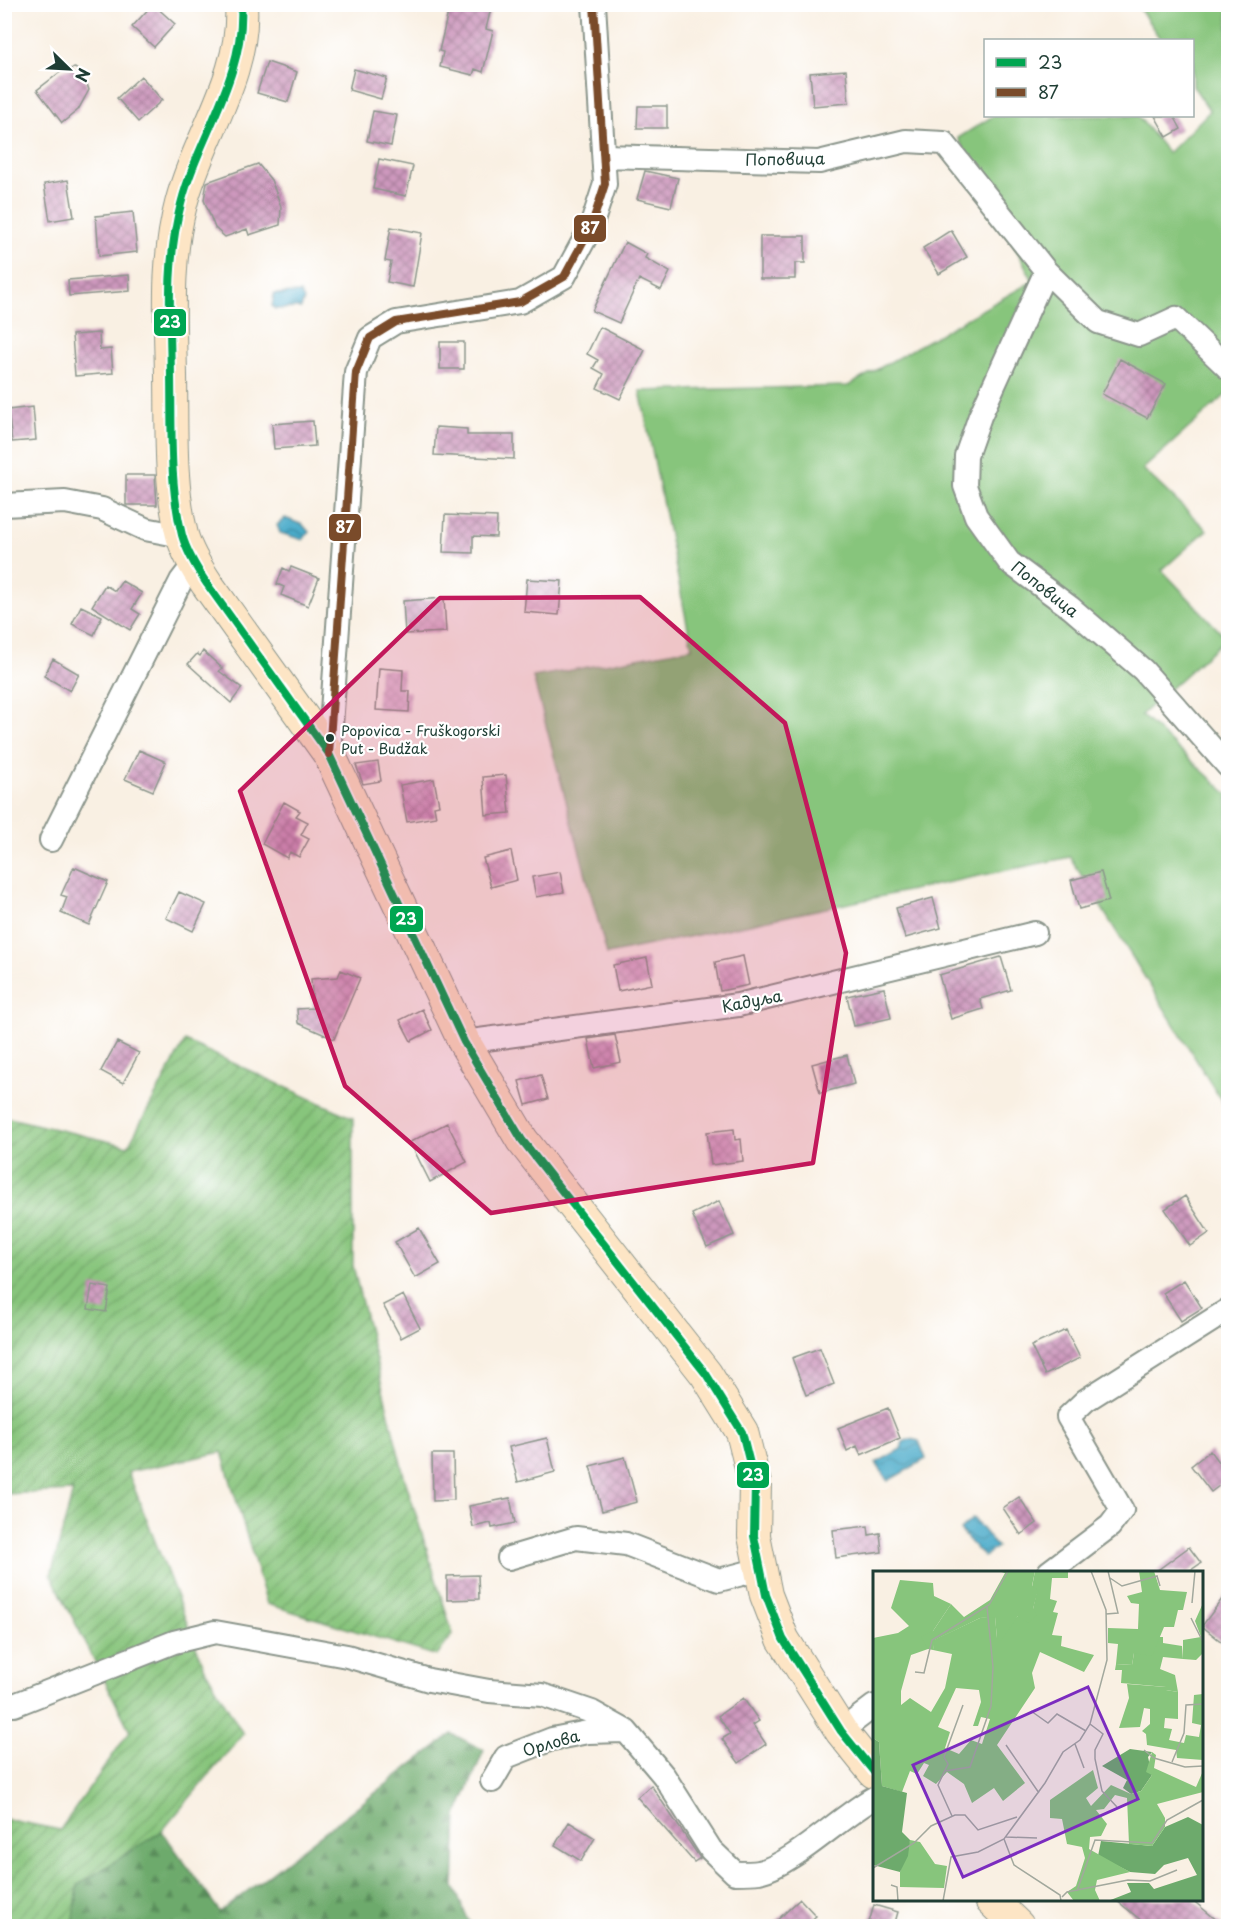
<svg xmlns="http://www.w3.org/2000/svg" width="1233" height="1931" font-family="'Playpen Sans',sans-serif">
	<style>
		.grass { fill: #87c57c; stroke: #538158; stroke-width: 1.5 }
		.forest { fill: url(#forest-firs); stroke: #467450; stroke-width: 1.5 }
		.garden { fill: url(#garden-furrows); stroke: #538158; stroke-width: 1.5 }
		.water { fill: url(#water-waves); stroke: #34747e; stroke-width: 1.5 }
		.building { fill: url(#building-cross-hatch) }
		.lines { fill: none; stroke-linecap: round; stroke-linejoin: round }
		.street-casing { stroke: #8c968c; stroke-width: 26 }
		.secondary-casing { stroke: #8c968c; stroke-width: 34 }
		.street { stroke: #fff; stroke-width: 22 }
		.secondary { stroke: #fde5c5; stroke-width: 32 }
		.bus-1-casing { stroke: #fff; stroke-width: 12 }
		.bus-2-casing { stroke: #fff; stroke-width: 12 }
		.bus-1 { stroke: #00a651; stroke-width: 8 }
		.bus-2 { stroke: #7a4b2a; stroke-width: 8 }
		.marked { fill: #c2185b; fill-opacity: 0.2; stroke: #c2185b; stroke-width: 4.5; stroke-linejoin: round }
		.bus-dot { fill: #1f3d34; stroke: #fff; stroke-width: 2 }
		.labels { text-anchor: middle; stroke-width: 4.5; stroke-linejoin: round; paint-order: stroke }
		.bus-label { font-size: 14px; fill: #1f3d34; stroke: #fff; text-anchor: start }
		.street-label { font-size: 16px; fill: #1f3d34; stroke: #fff }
		.inset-road { fill: none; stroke: #a2a89d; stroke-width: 1.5 }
		.view { fill: #7b2cbf; fill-opacity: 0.15; stroke: #7b2cbf; stroke-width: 3 }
		.inset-edge { fill: none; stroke: #1f3d34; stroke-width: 3 }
		.line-badge { stroke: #fff; stroke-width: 2 }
		.badge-label { font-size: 16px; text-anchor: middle; font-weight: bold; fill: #fff }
	</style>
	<defs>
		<pattern id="forest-firs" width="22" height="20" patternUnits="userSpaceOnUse" patternTransform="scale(1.5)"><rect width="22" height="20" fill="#6daa6c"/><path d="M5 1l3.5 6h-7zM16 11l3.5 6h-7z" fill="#598c5a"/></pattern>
		<pattern id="garden-furrows" width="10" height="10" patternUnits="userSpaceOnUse" patternTransform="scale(1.5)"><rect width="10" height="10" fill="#87c57c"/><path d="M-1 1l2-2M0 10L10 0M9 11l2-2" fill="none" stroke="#6ea166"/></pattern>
		<pattern id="water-waves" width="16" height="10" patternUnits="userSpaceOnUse" patternTransform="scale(1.5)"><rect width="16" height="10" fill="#4aaac9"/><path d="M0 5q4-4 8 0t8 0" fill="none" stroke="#3d8ca4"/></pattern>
		<pattern id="building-cross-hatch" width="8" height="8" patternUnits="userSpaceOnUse" patternTransform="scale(1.5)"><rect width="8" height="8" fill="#cd98bd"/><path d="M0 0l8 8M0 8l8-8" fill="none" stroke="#a67d9a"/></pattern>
	</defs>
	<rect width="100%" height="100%" fill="#fff"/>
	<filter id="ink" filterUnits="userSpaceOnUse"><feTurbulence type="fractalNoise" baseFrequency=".0167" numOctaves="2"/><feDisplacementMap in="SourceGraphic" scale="12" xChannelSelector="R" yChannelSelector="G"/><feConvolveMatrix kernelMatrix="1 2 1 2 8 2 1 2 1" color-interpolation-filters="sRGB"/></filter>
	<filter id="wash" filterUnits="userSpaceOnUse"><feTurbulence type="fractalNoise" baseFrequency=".008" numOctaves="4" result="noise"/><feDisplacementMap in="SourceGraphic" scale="24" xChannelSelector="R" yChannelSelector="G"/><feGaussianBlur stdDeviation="1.35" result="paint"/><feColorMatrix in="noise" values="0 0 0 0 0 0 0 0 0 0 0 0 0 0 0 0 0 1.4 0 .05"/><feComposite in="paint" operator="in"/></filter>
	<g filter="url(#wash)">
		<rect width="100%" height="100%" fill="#f9f0e3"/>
		<path class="grass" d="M1137 5H1228V393L1143 469 1207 530 1162 570 1226 638 1141 715 1228 794V1111L1070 857 607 954 533 677 692 648 640 391 848 386 1033 281 958 138 993 116H1138L1168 153 1210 111 1193 86 1192 40H1161Z"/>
		<path class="forest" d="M452 1734 484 1750 457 1815 454 1887 471 1926H73L78 1885 162 1831 220 1912Z"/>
		<path class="garden" d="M185 1041 353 1118V1266L404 1476 453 1634 437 1656 267 1604 222 1452 128 1472 205 1669 243 1734 162 1831 78 1885 73 1926H5V1819L60 1830 130 1731 51 1575 73 1491 5 1494V1117L128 1146Z"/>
		<path class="water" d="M300 293 304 300 301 308 275 309 272 306 274 294Z
			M285 518 303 525 309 532 303 540 280 533 277 525Z
			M910 1439 919 1441 926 1459 888 1481 876 1463 901 1449 903 1442Z
			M973 1518 997 1547 984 1557 960 1530Z"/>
		<g id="blocks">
			<path class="building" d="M153 4 175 24 154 47 132 27Z
				M450 4H492L486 29 493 31 483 72 475 69 473 75 440 67 443 52 439 51Z
				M267 62 297 72 288 102 257 93Z
				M75 68 84 75 89 90 78 110 62 123 37 90 63 70Z
				M354 69 387 78 381 99 349 90Z
				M846 70 849 103 813 106 810 73Z
				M141 76 162 100 138 122 117 98Z
				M638 106H667V128H637Z
				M373 111 397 115 391 146 367 141Z
				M1155 116H1174L1181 129 1167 137Z
				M379 159 413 166 406 196 373 189Z
				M258 164 271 180 278 198 281 207 280 225 249 235 247 229 225 237 215 228 204 200 207 182Z
				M645 171 678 178 671 207 637 199Z
				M68 180 74 217 50 221 44 184Z
				M133 212 137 252 99 256 96 216Z
				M391 227 422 233 413 287 387 282 391 262 385 261Z
				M951 230 967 257 939 274 923 248Z
				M760 236H805V263H795V279H760Z
				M625 242 647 254 645 258 670 272 661 290 639 279 619 323 592 311Z
				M129 275 130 291 69 296 68 280Z
				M600 327 645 350 620 399 597 388 604 374 593 368 598 360 587 354Z
				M99 333 100 350 111 349 113 373 75 376 72 335Z
				M440 342H464V369H440Z
				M1120 359 1166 384 1147 418 1102 394Z
				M33 407 36 440 12 442 8 410Z
				M313 421 315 446 274 449 272 424Z
				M436 427 467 429V435H514V459L434 455Z
				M126 475H155L157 505H126Z
				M445 515 497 517 496 537 473 536V553L443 552Z
				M291 567 319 578 308 606 281 595 284 587 277 584 283 568 289 571Z
				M527 579 562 581 559 615 524 612Z
				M122 581 142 593 132 609 140 614 130 630 92 606 105 585 115 591Z
				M444 598 446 632 405 634 403 601Z
				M81 606 102 616 94 635 72 624Z
				M203 651 222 668 219 671 242 688 231 703 188 664 197 654 200 656Z
				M53 659 79 674 70 691 44 676Z
				M379 668 403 670 402 691H410L409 712 376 710Z
				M139 750 166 762 153 791 125 779Z
				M378 762 381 781 363 784 356 765Z
				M506 775 510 813 486 815 483 777Z
				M434 779 439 805 434 806 436 817 407 822 400 785Z
				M284 802 300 811 296 816 308 822 301 835 309 839 299 857 290 852 287 858 262 844Z
				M511 851 517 880 491 887 483 858Z
				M74 867 108 882 89 925 61 913 67 897 61 895Z
				M560 872 564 892 536 897 532 877Z
				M1101 872 1109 901 1079 909 1071 880Z
				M179 892 206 904 193 931 166 918Z
				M933 898 941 928 905 938 896 908Z
				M743 956 749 985 720 991 715 962Z
				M1001 957 1011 990 980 999 983 1009 951 1019 939 975Z
				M647 958 652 984 618 991 613 965Z
				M341 970 360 978 334 1039 298 1023 297 1009 313 1008 311 979 338 977Z
				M884 988 891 1018 854 1026 847 996Z
				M422 1009 432 1030 411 1041 400 1020Z
				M615 1035 621 1062 594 1068 588 1039Z
				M117 1042 139 1053 123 1083 101 1071Z
				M847 1055 854 1084 820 1093 812 1064Z
				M541 1075 548 1099 526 1105 519 1081Z
				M447 1123 467 1162 430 1182 410 1142Z
				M734 1129 735 1140 741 1139 743 1161 711 1165 707 1132Z
				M1185 1196 1209 1233 1190 1246 1165 1209Z
				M719 1201 734 1235 707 1247 692 1214Z
				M419 1228 440 1264 415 1278 395 1242Z
				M1184 1280 1202 1308 1181 1321 1163 1293Z
				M92 1285 110 1288 106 1312 88 1309Z
				M403 1295 420 1328 401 1338 383 1305Z
				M1066 1330 1080 1358 1045 1375 1031 1346Z
				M820 1348 834 1384 806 1395 792 1358Z
				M888 1408 900 1438 861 1455 857 1446 847 1451 838 1428Z
				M547 1438 555 1472 518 1482 509 1447Z
				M1210 1451 1228 1475V1479L1211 1492 1191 1466Z
				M432 1454H453L454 1500 433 1501Z
				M625 1457 637 1502 602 1511 590 1466Z
				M1019 1497 1037 1523 1021 1535 1003 1508Z
				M510 1498 515 1523 492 1528 491 1523 473 1527 469 1506Z
				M868 1526 869 1535 880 1533 882 1552 836 1558 833 1530Z
				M1189 1547 1201 1563 1188 1572H1155Z
				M478 1575 479 1599 447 1600V1576Z
				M1228 1591V1647L1202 1626Z
				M743 1698 759 1721 753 1725 766 1744 739 1763 722 1739 730 1734 718 1716Z
				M651 1785 700 1858 694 1862 637 1797Z
				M569 1822 595 1838 581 1861 555 1845Z
				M800 1899 816 1916 805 1926H771Z
				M1115 1899H1191L1224 1926H1148Z
				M874 1905 898 1912 894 1926H868Z"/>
		</g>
	</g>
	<g filter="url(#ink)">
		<use href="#blocks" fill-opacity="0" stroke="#8c968c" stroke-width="1.5"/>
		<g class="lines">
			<defs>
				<path id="street" d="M605 156 819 162 906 141 944 143 1046 271 1098 322 1139 335 1176 318 1228 368
					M1046 271 980 416 966 456 965 486 976 516 1009 562 1071 608 1143 670 1228 766
					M4 505 65 502 102 509 145 529 182 536
					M329 754 356 372 370 338 396 322 520 302 564 277 591 227 605 184 594 4
					M51 840 181 581 194 564
					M464 1042 738 1005 1035 933
					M509 1558 576 1538 626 1544 719 1580 761 1569
					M1049 1572 1110 1526 1122 1510 1068 1417 1086 1400 1228 1310
					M14 1705 174 1642 215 1632 347 1656 429 1680 489 1691 542 1695 592 1712 626 1731 664 1776 711 1850 735 1873C743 1873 752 1873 759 1872 792 1865 841 1816 874 1798
					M841 1731 874 1706
					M492 1781 506 1757 552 1739 588 1732 624 1731"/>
				<path id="secondary" d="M241 4C246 76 198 137 181 204 166 260 170 319 171 376 172 429 169 484 182 535 187 553 197 569 207 584L329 754 464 1042 522 1140 706 1374 742 1432 755 1484 754 1536 766 1595 783 1639 841 1731 874 1772
					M991 1900 1018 1926"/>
			</defs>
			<use href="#street" class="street-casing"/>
			<use href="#secondary" class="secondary-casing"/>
			<use href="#street" class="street"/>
			<use href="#secondary" class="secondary"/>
			<defs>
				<path id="bus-1" d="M241 4C246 76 198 137 181 204 166 260 170 319 171 376 172 429 169 484 182 535 187 553 197 569 207 584L329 754 464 1042 522 1140 706 1374 742 1432 755 1484 754 1536 766 1595 783 1639 841 1731 874 1772"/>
				<path id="bus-2" d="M329 754 356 372 370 338 396 322 520 302 564 277 591 227 605 184 594 4"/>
			</defs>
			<use href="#bus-1" class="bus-1-casing"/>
			<use href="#bus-2" class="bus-2-casing"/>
			<use href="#bus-1" class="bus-1"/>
			<use href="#bus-2" class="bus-2"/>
		</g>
	</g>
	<path class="marked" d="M640 597 785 723 846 953 813 1163 491 1213 345 1086 240 791 440 598Z"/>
	<circle class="bus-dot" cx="330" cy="738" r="5"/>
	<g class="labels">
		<g class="bus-label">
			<text x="341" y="736">Popovica - Fruškogorski<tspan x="341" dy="18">Put - Budžak</tspan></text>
		</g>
		<g class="street-label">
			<text transform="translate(785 159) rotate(-1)" y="6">Поповица</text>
			<text transform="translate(1045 589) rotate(38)" y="6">Поповица</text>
			<text transform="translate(752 1001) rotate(-11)" y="6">Кадуља</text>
			<text transform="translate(551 1743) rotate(-16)" y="6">Орлова</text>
		</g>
	</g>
	<g transform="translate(873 1571)">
		<rect width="330" height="330" fill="#f9f0e3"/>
		<path d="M162 0H195V7H179L177 28 184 30 180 41 185 42 179 64 189 65 188 75 221 84 211 101 167 81 159 102 162 117 124 174 152 212 130 230 121 217 99 232 91 213 74 201 63 213 50 205 56 194 51 192 44 203 37 200 29 221 9 215 6 171 0 167V67L25 62 36 55 18 37 27 9 60 12 61 25 78 33 60 60 55 78 38 84 28 120V134L37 127 58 141 72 117 79 83 60 79 61 69 107 47 122 45 124 67 145 45 160 38 164 20 159 16ZM83 117 106 119 108 131 100 155H105L108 146 117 148 109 173 98 169 86 183 72 177 77 161 65 156ZM286 66H290V72L309 75 310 88 290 86 287 98 302 104 305 121 293 119V116L248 112 249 99H242L243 93 259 94 261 82 282 74ZM37 269 47 271 62 293 74 295 71 317 27 316V301Z" fill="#87c57c" fill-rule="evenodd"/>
		<path d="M0 167 6 171 9 215 34 222 29 261 37 269 35 285 27 301 0 294ZM257 178 279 181 275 186 279 204 268 220 258 223 250 217 254 209 229 195ZM315 246 330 254V330H235L258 321 254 312H276L281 318 324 304 315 287 291 294 282 303 257 301 225 285 228 270 279 275 292 256Z" fill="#6daa6c"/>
		<path d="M125 0H162L159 15 165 19 160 38 164 44 155 52 145 45 128 70 124 67 122 46 107 47 62 69 60 79 55 78 48 66 60 60 78 33 91 46 117 29 132 2ZM266 0H281L287 19 314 21 310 39H305L301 56H291L279 85 261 82 259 94 243 93 245 73 235 72V57L265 58 266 33 258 32 254 25 269 21ZM330 32V82L323 89 310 88V69L328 66 322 50ZM254 113 293 116V119L305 121V148L292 147 291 157 299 158 296 169 311 172 313 164 326 166 328 154 319 152 321 124 330 123V189L304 187 303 179 274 174 273 163 269 160 277 153V138L271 137 267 156 246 157 256 127ZM279 181 283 184 281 197 323 216 330 200V221L284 233 292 247V256L279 275 256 273 254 227 242 224 231 238 223 239 234 253 228 265 217 266 216 278 257 301 224 309 222 319 227 330H201L194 321 203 315 212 287 209 276 194 273 189 248 177 247V229L220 199 225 217 213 227 218 235 238 214 258 223 268 220 279 204 273 201Z" fill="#87c57c"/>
		<path class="inset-road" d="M237 7 249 15 284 5 287 15M319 32 322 0M233 43 245 42 235 0M318 47 330 71M42 101 51 102 59 69 116 34 135 0M158 140 175 152 184 143 213 160M217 153 230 163 222 179V188L229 220 244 236M202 173 211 197M133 174 166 222M271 179 281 187 312 196 330 195M299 191 311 162 313 134 330 133M72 200 97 196 118 135 120 96 114 36M79 245 65 214 75 193 71 186 90 134M133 266 164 267M131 268 141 294 187 324 188 330M0 297 41 272 58 255 82 244H92L105 259 144 246M18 314 24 316 25 330M204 320 222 269 279 272 294 249 330 229M189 326 194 321 255 309 277 310 304 299M70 330 78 286 105 281 131 268 172 212 190 181 207 169 217 153 234 89 233 39 218 0"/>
		<path class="view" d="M215 116 265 228 90 306 40 194Z"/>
		<rect width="330" height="330" class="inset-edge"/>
	</g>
	<g class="line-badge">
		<rect x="573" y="214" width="34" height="29" rx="6" fill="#7a4b2a"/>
		<rect x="153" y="308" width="34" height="29" rx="6" fill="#00a651"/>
		<rect x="328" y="513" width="34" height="29" rx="6" fill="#7a4b2a"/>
		<rect x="389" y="905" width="35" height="28" rx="6" fill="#00a651"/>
		<rect x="736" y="1461" width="34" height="28" rx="6" fill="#00a651"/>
	</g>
	<g class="badge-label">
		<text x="590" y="234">87</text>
		<text x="170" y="328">23</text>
		<text x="345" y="533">87</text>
		<text x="406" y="925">23</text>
		<text x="753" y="1481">23</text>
	</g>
	<rect width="1233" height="1931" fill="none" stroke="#fff" stroke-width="24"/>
	<rect x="984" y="39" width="210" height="78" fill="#ffffff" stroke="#a5b1ae" stroke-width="1.5"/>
	<rect x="996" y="58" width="30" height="9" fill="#00a651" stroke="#a5b1ae" stroke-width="1.5"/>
	<text x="1038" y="69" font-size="18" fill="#1f3d34">23</text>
	<rect x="996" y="88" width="30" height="9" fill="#7a4b2a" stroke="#a5b1ae" stroke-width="1.5"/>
	<text x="1038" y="99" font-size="18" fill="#1f3d34">87</text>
	<g transform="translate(69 69) rotate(114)" stroke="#ffffff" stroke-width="4.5" paint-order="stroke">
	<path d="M0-4.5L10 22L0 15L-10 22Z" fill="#1f3d34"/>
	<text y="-9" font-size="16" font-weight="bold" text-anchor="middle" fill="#1f3d34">N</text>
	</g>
</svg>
